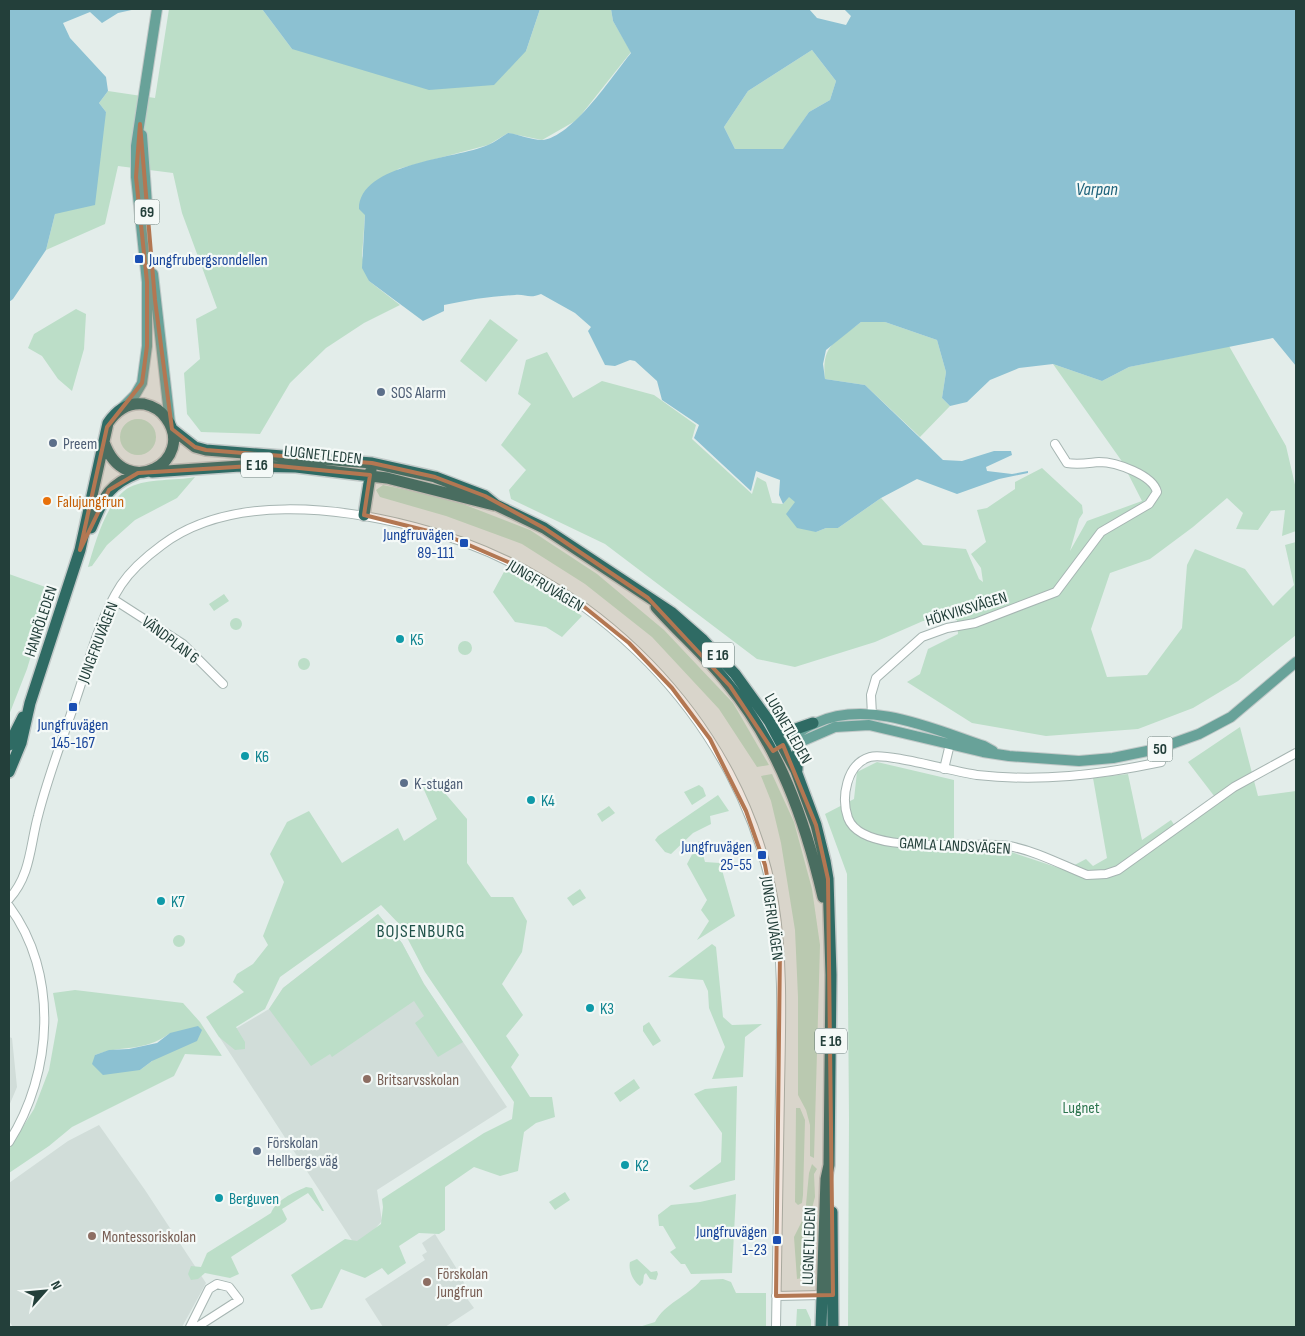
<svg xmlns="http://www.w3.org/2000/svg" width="1305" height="1336" font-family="'Sofia Sans Condensed',sans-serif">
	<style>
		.built { fill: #d1ddd9 }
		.green { fill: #bcdec8; fill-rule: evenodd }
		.water { fill: #8cc1d2; fill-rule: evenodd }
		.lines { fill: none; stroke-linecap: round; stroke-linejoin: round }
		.minor-casing { stroke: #a6b5b2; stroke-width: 10 }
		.major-casing { stroke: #c1c9c8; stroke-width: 12 }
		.highway-casing { stroke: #c1c9c8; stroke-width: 14 }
		.minor { stroke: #fff; stroke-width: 8 }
		.major { stroke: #68a299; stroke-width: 10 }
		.highway { stroke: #2f6b64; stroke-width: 11 }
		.marked { fill: #b37752; fill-opacity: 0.2; stroke: #b37752; stroke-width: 4; stroke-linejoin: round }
		.transit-dot { fill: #1a4fb4; stroke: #f4f9f7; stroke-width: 2 }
		.service-dot { fill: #5c6f8a; stroke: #f4f9f7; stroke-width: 2 }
		.food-dot { fill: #e8710a; stroke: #f4f9f7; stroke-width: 2 }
		.culture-dot { fill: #0f9aa8; stroke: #f4f9f7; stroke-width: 2 }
		.education-dot { fill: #8d6e63; stroke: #f4f9f7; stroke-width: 2 }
		.labels { text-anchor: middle; stroke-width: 4.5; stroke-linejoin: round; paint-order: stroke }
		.shield { fill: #f4f9f7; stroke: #627773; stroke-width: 1 }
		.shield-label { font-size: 15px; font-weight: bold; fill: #233f3a }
		.transit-label { font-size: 16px; fill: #164399; stroke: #f4f9f7; text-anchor: end }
		.service-label { font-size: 16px; fill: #4e5e75; stroke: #f4f9f7; text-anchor: start }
		.street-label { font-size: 16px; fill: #233f3a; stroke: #f4f9f7 }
		.food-label { font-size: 16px; fill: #c56008; stroke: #f4f9f7; text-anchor: start }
		.culture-label { font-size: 16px; fill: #0d838f; stroke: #f4f9f7; text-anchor: start }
		.education-label { font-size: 16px; fill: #785e54; stroke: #f4f9f7; text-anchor: start }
		.park-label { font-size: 16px; fill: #2d754f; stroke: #f4f9f7 }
		.water-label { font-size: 18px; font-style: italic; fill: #1d627b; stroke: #f4f9f7 }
		.neighbourhood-label { font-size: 18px; letter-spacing: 1px; fill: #1f5149; stroke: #f4f9f7 }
	</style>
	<rect width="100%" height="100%" fill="#e3edea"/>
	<path class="built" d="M378 914 402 943 424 984 507 1107 377 1190 382 1221 357 1248 220 1038 269 1009 283 988Z
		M9 1037 12 1038 17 1087 9 1106Z
		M99 1125 145 1190 206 1283 182 1327H13L9 1321V1183L68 1141Z
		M435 1234 460 1274 467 1290 463 1293 474 1308 445 1327H383L365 1299 425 1260 422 1255 427 1252 422 1243Z"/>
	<path class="green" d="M169 9H262L292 49 526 51 540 9H611L613 21 631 52 577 120 542 140 508 133 488 145 398 169 365 215 362 256 369 281 400 305 364 323 326 348 290 383 260 434 201 432 187 414 184 373 200 359 196 319 217 308 182 213 173 173 118 166 105 224 46 250 55 214 106 112 99 103 108 91 155 98Z
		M812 50 836 81 830 100 809 112 783 150 735 149 724 127 748 91Z
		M76 309 86 314 84 349 72 391 58 379 42 356 28 348 34 334Z
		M490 319 518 340 486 382 460 361Z
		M861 322H885L937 340 946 372 942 398 950 406 920 437 865 385 825 379C821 344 836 342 861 322Z
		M1229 346 1286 446 1296 489V531L1282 536 1285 510 1271 511 1258 530 1236 529 1243 513 1227 498 1193 527 1150 559 1110 573 1091 629 1107 677 1147 675 1182 628 1187 565 1195 549 1245 569 1273 606 1294 585 1285 545 1296 542V635L1238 681 1193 708 1138 729 1046 736 972 723 907 682 920 674 928 649 958 634 957 620 923 621 875 642 795 667 757 659 605 544 511 499 509 490 526 470 501 445 531 404 518 394 526 360 547 352 573 398 602 381 654 395 696 425 692 439 752 494 757 477 766 482 772 503 783 504 789 496 796 502 816 532 826 528H838L881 498 923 545 966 549 979 579 983 582 981 568 971 554 986 542 977 510 987 508 1015 489V482L1042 468 1082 505 1083 513 1079 519 1070 551 1087 521 1142 501 1121 460 1053 364 1102 381 1129 367Z
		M120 437a18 18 0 1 1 36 0a18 18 0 1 1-36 0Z
		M195 477 177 498 135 520 107 545 92 566 88 567C95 543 107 499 130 487 149 478 175 481 195 477Z
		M383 485 450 499 530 530 597 574 664 630 733 703 769 765 757 767 719 709 652 637 585 584 522 544 446 516 380 497 376 490Z
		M505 570 538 585 582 616 562 637 546 627 515 622 493 592Z
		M9 574 51 589 27 669 9 715Z
		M224 594 229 601 214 611 209 604Z
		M230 624a6 6 0 1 1 12 0a6 6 0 1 1-12 0Z
		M458 648a7 7 0 1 1 14 0a7 7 0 1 1-14 0Z
		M298 664a6 6 0 1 1 12 0a6 6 0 1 1-12 0Z
		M1240 727 1258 796 1296 791V1327H848L849 1118 847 874 825 814 854 799 857 772 877 762 954 780V849L1005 850 1065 870 1086 859 1093 866 1107 858 1093 778 1128 774 1142 840 1171 820 1177 829 1218 801 1188 762Z
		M772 774 794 822 812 889 820 945 814 1158 810 1156V1125L806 1110 798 1095V997L795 930 781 843 771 801 761 776Z
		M432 778 467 819V863L491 897H513L527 921 522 952 502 984 523 1015 506 1036 519 1055 511 1067 530 1097H552L555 1117 536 1123 524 1132 518 1171 500 1176 474 1167 445 1187V1230L439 1234 419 1233 399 1246 406 1263 388 1275 382 1268 365 1278 341 1269 322 1308 311 1310 291 1275 345 1239 357 1241 381 1224 383 1207 382 1199 484 1133 512 1119 514 1102 425 972 401 926 381 905 280 977 265 1009 236 1027 245 1042V1049L235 1050 219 1037 206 1017 244 992 233 982 237 974 253 964 268 945 263 936 284 882 270 854 287 822 309 811 342 863 398 828 404 841 437 819 421 783Z
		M699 785 703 788 706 796 692 805 684 792Z
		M718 795 729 811 710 816 711 824 693 833 671 854 665 852 655 840 658 836Z
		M609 806 615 813 602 822 597 814Z
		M699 841 705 862 720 863 735 916 697 940 709 921 701 910 707 900 687 864Z
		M580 889 586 898 573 906 567 898Z
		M378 914 402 943 424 984 463 1042 438 1057 415 1023 424 1016 414 1001 332 1057 330 1054 311 1066 269 1009 283 988Z
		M173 941a6 6 0 1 1 12 0a6 6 0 1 1-12 0Z
		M712 944 716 947 723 1017 732 1025 762 1024 745 1037 743 1077 712 1079 725 1047 709 1008 708 991 703 980 668 977Z
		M75 990 183 1003 200 1022 222 1056 185 1054 174 1076 72 1127 49 1146 9 1173V1149L34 1109 49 1070 58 1020 53 993ZM170 1033 152 1061 140 1070 95 1055C123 1044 144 1053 170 1033Z
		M649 1022 661 1041 653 1046 643 1031V1026Z
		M634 1079 640 1088 620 1102 614 1093Z
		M737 1086 735 1180 694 1190 689 1186 721 1162 722 1133 694 1094 705 1089Z
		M796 1108H800L805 1120 803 1195 802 1203 798 1205 795 1202Z
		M812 1164 817 1169 814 1174 815 1197 811 1212 810 1272 807 1277 797 1279 794 1237 805 1215 809 1173Z
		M306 1187 312 1188 324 1211H322L308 1193 282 1209 287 1219 285 1222 231 1257 239 1274 230 1278 205 1273 198 1279 191 1280 188 1274 191 1266 201 1267 207 1253 271 1213C276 1200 293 1193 306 1187Z
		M565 1192 570 1200 555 1210 549 1202Z
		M736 1194 732 1273 691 1274 685 1264H681L670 1252 676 1248 663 1226H659L658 1215 671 1205 700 1202Z
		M637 1259 651 1272 657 1271 658 1274 656 1280 650 1279 646 1273 644 1275 643 1283 640 1286C633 1281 628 1270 630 1262Z
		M723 1279 731 1282 736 1293H766V1327H639L655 1322C664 1304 688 1296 701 1280Z
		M797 1309H806L811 1320V1327H796Z"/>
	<path class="water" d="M9 9H136L118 13 102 23 90 12 63 23 70 38 106 77 108 91 99 103 106 112 95 205 55 214 46 250 13 299 9 302Z
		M262 9H540L526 51 494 85 429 90 292 49Z
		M611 9H809L817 18 846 25 851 16 844 9H1296V366L1273 338 1129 367 1102 381 1053 364 1019 368 990 380 967 402 950 406 942 398 946 372 937 340 885 322H861L826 350 823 364 825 379 865 385 943 460 962 461 994 451H1011L1012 455 986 467 987 471 1012 474 1028 471V473L999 479 957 494 917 479 881 498 838 528H826L816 532 797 528 786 514 795 502 789 497 783 504 779 495 780 480 756 471 751 491 694 438 699 425 662 400 657 381 635 361 630 360 615 366 605 365 588 331 591 327 575 313 541 294C529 299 526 294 515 295 491 296 468 300 444 305V311L423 321 369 281 362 268 365 215 359 209C359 163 456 159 488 145 495 142 501 137 508 133 518 134 531 140 542 140 572 138 613 75 631 53L613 21ZM812 50 836 81 830 100 809 112 783 149H735L724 127 748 91Z
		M198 1026 202 1030 197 1041 152 1061 140 1070 103 1075 92 1064 95 1055 109 1050 129 1049 157 1043 170 1033Z"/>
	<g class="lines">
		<defs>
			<path id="minor" d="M113 599 183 644 223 684
				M872 715 871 695 876 678 922 637 947 628 975 623 1056 592 1101 532 1149 504 1157 492C1153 475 1116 462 1099 462 1088 463 1079 465 1067 463L1055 444
				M1161 762C1099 775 1040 782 977 775 954 772 886 752 870 757 846 764 841 798 848 818 863 858 974 840 1009 846 1036 851 1062 865 1087 875L1106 874 1118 870 1234 787 1296 753
				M944 769 950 744
				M9 899C31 875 30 845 38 816 48 776 63 738 76 699 89 661 99 619 121 585 131 570 147 556 162 545 230 494 338 507 415 527 592 572 742 720 774 902 784 964 781 1028 780 1090 778 1169 777 1248 776 1327
				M9 906C59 973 53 1073 9 1142
				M776 1296 822 1295
				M190 1327 209 1289 217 1284 229 1287 239 1300 197 1327"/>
			<path id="major" d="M142 135 148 218
				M153 274 170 423
				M123 407 135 395 142 383 147 346V282L136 177V146L157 9
				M783 745 798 743 835 727 869 725 983 752 1009 756 1079 761 1113 758 1157 749 1199 734 1231 717 1296 662
				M784 745C794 736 804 727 816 723 869 699 933 729 984 746L993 751"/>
			<path id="highway" d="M172 429 195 447 206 450 372 463 435 477 485 496 496 505 544 528 671 612 703 640 735 674 769 721 796 771 816 825 825 861 828 879 831 975 829 1165 826 1179 821 1327
				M152 472 240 466 296 467 387 478 494 505
				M364 515 371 470
				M91 528C104 498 106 486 138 473
				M656 607C679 633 706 656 728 684 779 746 805 820 823 897
				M773 728 790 731 813 723
				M9 745 23 717
				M797 770 798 743
				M9 772 21 743 30 703 80 550 108 423C116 411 128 402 144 404 153 406 161 411 166 418 197 460 125 503 104 442
				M832 1212 833 1327"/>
		</defs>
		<use href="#minor" class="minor-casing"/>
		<use href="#major" class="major-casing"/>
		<use href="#highway" class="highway-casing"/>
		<use href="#minor" class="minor"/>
		<use href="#major" class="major"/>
		<use href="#highway" class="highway"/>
	</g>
	<path class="marked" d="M140 124 155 300 172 429 195 447 206 450 372 463 435 477 485 496 544 528 648 598 730 686 773 751 783 745 816 825 828 879 833 1295 776 1296 780 947 765 865 746 811 710 739 672 688 629 643 578 602 524 569 448 536 364 515 370 475 268 465 138 473 109 490 80 550 107 427 142 383 147 346V282L136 177Z"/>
	<g class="transit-dot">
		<rect x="134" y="254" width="10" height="10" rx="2.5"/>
		<rect x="459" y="538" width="10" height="10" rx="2.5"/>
		<rect x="68" y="702" width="10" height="10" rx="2.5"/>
		<rect x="757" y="850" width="10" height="10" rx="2.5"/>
		<rect x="772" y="1235" width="10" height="10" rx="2.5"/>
	</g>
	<g class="service-dot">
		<circle cx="381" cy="392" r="5"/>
		<circle cx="53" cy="443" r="5"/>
		<circle cx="404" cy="783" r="5"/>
		<circle cx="257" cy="1151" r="5"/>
	</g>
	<circle class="food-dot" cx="47" cy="501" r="5"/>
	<g class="culture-dot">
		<circle cx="400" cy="639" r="5"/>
		<circle cx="245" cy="756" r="5"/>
		<circle cx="531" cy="800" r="5"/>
		<circle cx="161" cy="901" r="5"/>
		<circle cx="590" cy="1008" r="5"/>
		<circle cx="625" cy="1165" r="5"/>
		<circle cx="219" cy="1198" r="5"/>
	</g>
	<g class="education-dot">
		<circle cx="367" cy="1079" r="5"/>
		<circle cx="92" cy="1236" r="5"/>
		<circle cx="427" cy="1282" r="5"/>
	</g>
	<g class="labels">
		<g class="shield">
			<rect x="134.5" y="199.5" width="25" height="25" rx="4"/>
			<rect x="241" y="452.5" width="32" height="25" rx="4"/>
			<rect x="702" y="642.5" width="32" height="25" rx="4"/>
			<rect x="1147.5" y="736.5" width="25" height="25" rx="4"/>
			<rect x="815" y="1028.5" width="32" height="25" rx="4"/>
		</g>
		<g class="shield-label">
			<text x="147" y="217">69</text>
			<text x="257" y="470">E 16</text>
			<text x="718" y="660">E 16</text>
			<text x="1160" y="754">50</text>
			<text x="831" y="1046">E 16</text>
		</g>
		<g class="transit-label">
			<text x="149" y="265" text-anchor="start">Jungfrubergsrondellen</text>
			<text x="454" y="540">Jungfruvägen<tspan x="454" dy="18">89-111</tspan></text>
			<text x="73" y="730" text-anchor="middle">Jungfruvägen<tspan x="73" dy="18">145-167</tspan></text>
			<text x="752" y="852">Jungfruvägen<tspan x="752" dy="18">25-55</tspan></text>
			<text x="767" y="1237">Jungfruvägen<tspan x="767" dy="18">1-23</tspan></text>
		</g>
		<g class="service-label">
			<text x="391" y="398">SOS Alarm</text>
			<text x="63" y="449">Preem</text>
			<text x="414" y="789">K-stugan</text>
			<text x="267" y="1148">Förskolan<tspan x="267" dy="18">Hellbergs väg</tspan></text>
		</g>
		<g class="street-label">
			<text transform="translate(323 454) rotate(6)" y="6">LUGNETLEDEN</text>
			<text transform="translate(546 585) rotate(31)" y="6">JUNGFRUVÄGEN</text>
			<text transform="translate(966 608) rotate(-17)" y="6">HÖKVIKSVÄGEN</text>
			<text transform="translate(40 621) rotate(-72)" y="6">HANRÖLEDEN</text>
			<text transform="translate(171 639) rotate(37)" y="6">VÄNDPLAN 6</text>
			<text transform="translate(97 642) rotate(-69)" y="6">JUNGFRUVÄGEN</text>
			<text transform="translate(789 728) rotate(60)" y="6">LUGNETLEDEN</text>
			<text transform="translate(955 845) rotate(3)" y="6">GAMLA LANDSVÄGEN</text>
			<text transform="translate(773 918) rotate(82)" y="6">JUNGFRUVÄGEN</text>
			<text transform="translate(808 1246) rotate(-88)" y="6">LUGNETLEDEN</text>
		</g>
		<g class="food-label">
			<text x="57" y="507">Falujungfrun</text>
		</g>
		<g class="culture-label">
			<text x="410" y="645">K5</text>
			<text x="255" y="762">K6</text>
			<text x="541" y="806">K4</text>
			<text x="171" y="907">K7</text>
			<text x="600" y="1014">K3</text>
			<text x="635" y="1171">K2</text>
			<text x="229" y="1204">Berguven</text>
		</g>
		<g class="education-label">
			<text x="377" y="1085">Britsarvsskolan</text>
			<text x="102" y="1242">Montessoriskolan</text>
			<text x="437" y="1279">Förskolan<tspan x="437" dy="18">Jungfrun</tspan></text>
		</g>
		<g class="park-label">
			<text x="1081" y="1113">Lugnet</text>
		</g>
		<g class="water-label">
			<text x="1097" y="195">Varpan</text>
		</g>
		<g class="neighbourhood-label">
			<text x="421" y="937">BOJSENBURG</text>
		</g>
	</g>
	<rect width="1305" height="1336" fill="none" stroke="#233f3a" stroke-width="20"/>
	<g transform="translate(45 1291) rotate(63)" stroke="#f4f9f7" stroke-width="4" paint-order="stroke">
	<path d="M0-4L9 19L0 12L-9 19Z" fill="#233f3a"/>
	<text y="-8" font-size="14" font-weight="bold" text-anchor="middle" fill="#233f3a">N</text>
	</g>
</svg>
